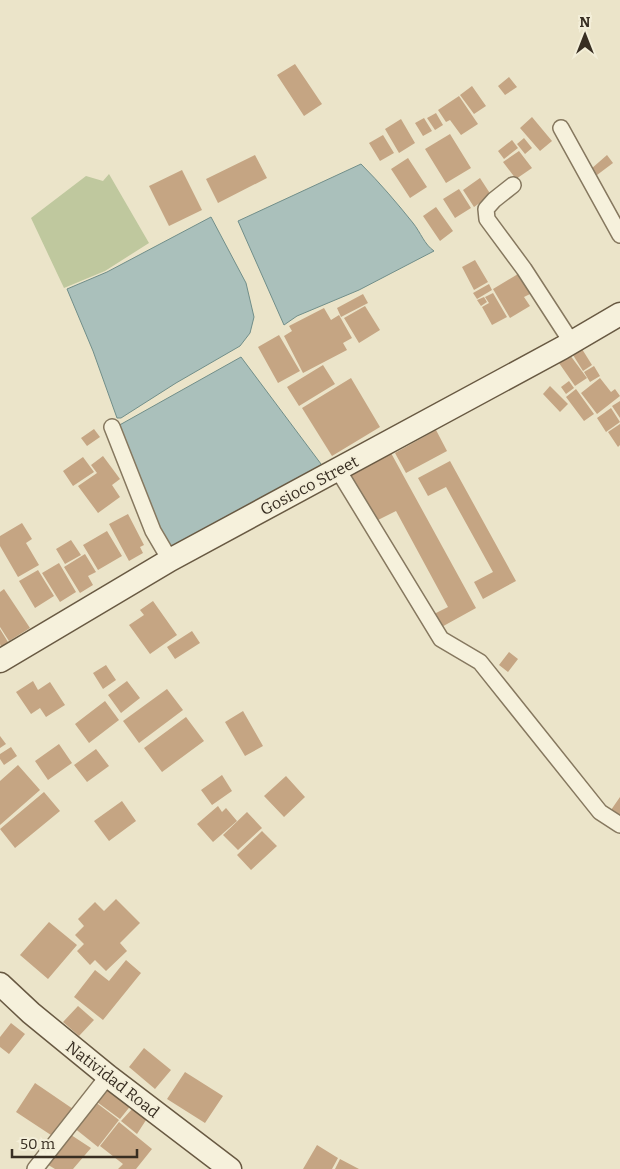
<svg xmlns="http://www.w3.org/2000/svg" width="620" height="1169" font-family="Bitter,serif">
	<style>
		.green { fill: #bfc89e }
		.water { fill: #aac0bb; stroke: #718e89 }
		.building { fill: #c5a583 }
		.lines { fill: none; stroke-linecap: round; stroke-linejoin: round }
		.street-casing { stroke: #86785f; stroke-width: 18 }
		.secondary-casing { stroke: #685942; stroke-width: 25 }
		.street { stroke: #f6f1dc; stroke-width: 15 }
		.secondary { stroke: #f6f1dc; stroke-width: 22 }
		.labels { text-anchor: middle; stroke-width: 4; stroke-linejoin: round; paint-order: stroke }
		.street-label { font-size: 16px; fill: #382e22; stroke: #f3eed8 }
	</style>
	<rect width="100%" height="100%" fill="#ebe4c9"/>
	<path class="green" d="M109 174 149 243 105 271 64 288 31 218 86 176 103 181Z"/>
	<path class="water" d="M361 164C380 183 397 203 413 223 421 233 424 244 434 251L359 290 297 316 284 325 238 221Z
		M211 217 246 283 254 317 250 333 240 346 176 383 121 418H117L93 351 67 289 107 272Z
		M241 357 327 472 170 552 116 427Z"/>
	<path class="building" d="M295 64 322 104 304 116 277 75Z
		M509 77 517 87 505 95 498 86Z
		M472 86 486 106 474 114 460 95Z
		M459 96 478 124 461 135 450 120 446 122 438 110Z
		M436 113 443 125 435 130 427 118Z
		M532 117 552 141 540 151 520 128Z
		M424 118 432 131 423 136 415 123Z
		M401 119 415 143 399 153 385 129Z
		M450 134 471 168 446 183 425 149Z
		M383 135 394 153 380 161 369 143Z
		M524 138 532 148 525 154 517 144Z
		M512 140 518 148 504 159 498 151Z
		M519 151 532 168 516 179 503 162Z
		M255 155 267 178 218 203 206 179Z
		M607 155 613 163 597 175 591 169Z
		M408 158 427 187 410 198 391 169Z
		M182 170 202 210 169 226 149 186Z
		M480 178 491 195 474 207 463 190Z
		M459 189 471 208 455 218 443 199Z
		M436 207 453 231 440 241 423 216Z
		M475 260 488 282 474 290 462 267Z
		M518 274 530 294 524 297 530 306 510 318 493 289Z
		M489 284 492 290 477 299 473 293Z
		M493 293 507 317 492 325 482 307 489 303 485 297Z
		M363 294 368 303 341 317 337 308Z
		M484 297 487 302 481 306 477 300Z
		M365 306 380 330 359 343 344 318Z
		M324 308 331 320 339 315 352 338 343 343 347 350 303 373 284 336 292 331 289 326Z
		M279 335 300 371 278 383 258 347Z
		M582 349 592 365 583 371 573 355Z
		M570 355 587 378 575 386 559 363Z
		M323 365 335 384 299 406 287 387Z
		M594 366 600 376 590 382 584 372Z
		M351 378 380 427 332 456 302 408Z
		M600 378 611 392 615 389 620 396 597 414 581 393Z
		M569 381 574 388 566 394 561 387Z
		M550 386 568 404 560 412 543 394Z
		M576 389 594 414 584 421 566 397Z
		M620 401V418L612 406Z
		M611 408 620 422 606 432 597 418Z
		M620 424V445L618 447 608 432Z
		M94 429 100 437 87 446 81 438Z
		M436 430 447 451 406 473 395 453Z
		M391 453 476 608 438 629 430 616 448 607 396 511 374 522 349 476Z
		M103 456 120 479 112 485 120 497 98 513 78 486 97 473 91 465Z
		M83 457 94 472 73 486 63 471Z
		M450 461 516 581 483 599 474 582 493 572 446 487 428 496 418 478Z
		M128 514 144 545 140 547 143 553 129 561 109 524Z
		M22 523 32 539 26 543 39 565 18 577 0 546V536Z
		M107 531 122 556 98 570 83 545Z
		M71 540 81 555 65 564 56 549Z
		M85 554 96 572 88 576 93 585 80 593 64 567Z
		M59 563 76 592 60 602 42 573Z
		M38 570 54 596 35 608 19 581Z
		M4 589 30 628 9 641 0 627V592Z
		M153 601 177 635 150 654 129 625 144 615 140 610Z
		M0 629 8 642 1 647 0 644Z
		M192 631 200 643 175 659 167 647Z
		M509 652 518 659 508 672 499 665Z
		M106 665 116 680 103 689 93 673Z
		M33 681 38 690 50 682 65 705 46 717 40 708 31 714 16 692Z
		M127 681 140 698 121 713 108 695Z
		M167 689 183 710 139 743 123 721Z
		M105 701 119 720 89 743 75 724Z
		M243 711 263 746 245 756 225 722Z
		M186 717 204 741 162 772 144 748Z
		M0 736 6 744 0 748Z
		M59 744 72 763 48 780 35 761Z
		M11 747 17 756 4 765 0 759V754Z
		M96 749 109 766 87 782 74 765Z
		M18 765 40 790 0 825V781Z
		M222 775 232 791 212 805 201 790Z
		M286 776 305 797 284 817 264 796Z
		M44 792 60 811 15 848 0 829Z
		M620 797V817L611 810Z
		M122 801 136 821 109 841 94 821Z
		M218 806 222 812 226 808 237 821 213 842 197 824Z
		M247 812 262 828 238 850 223 835Z
		M262 831 277 846 251 870 237 855Z
		M116 899 140 923 120 943 127 951 106 971 95 960 90 965 77 951 84 944 75 935 84 926 78 919 95 902 104 911Z
		M49 922 77 945 48 979 20 955Z
		M126 960 141 973 103 1020 74 997 95 970 109 981Z
		M78 1006 94 1020 79 1036 63 1022Z
		M11 1023 25 1034 9 1054 0 1047V1037Z
		M144 1048 171 1070 155 1089 129 1067Z
		M185 1072 223 1096 205 1123 167 1099Z
		M35 1083 76 1111 57 1139 16 1112Z
		M104 1084 132 1104 120 1119 93 1099Z
		M94 1101 119 1120 98 1147 73 1127Z
		M133 1108 148 1117 137 1134 121 1121Z
		M119 1122 152 1149 136 1169H118L123 1164 100 1146Z
		M68 1133 91 1148 73 1169H55L45 1163Z
		M317 1145 338 1158 332 1169H303Z
		M340 1159 359 1169H335Z"/>
	<g class="lines">
		<defs>
			<path id="street" d="M561 128 620 235
				M513 185 494 200 486 209 487 219 524 269 572 343
				M112 427 153 531 170 560
				M338 470 441 639 480 662 600 812 620 825
				M35 1169 108 1076"/>
			<path id="secondary" d="M0 661 170 560 562 348 620 314
				M0 984 31 1013 108 1076 230 1169"/>
		</defs>
		<use href="#street" class="street-casing"/>
		<use href="#secondary" class="secondary-casing"/>
		<use href="#street" class="street"/>
		<use href="#secondary" class="secondary"/>
	</g>
	<g class="labels">
		<g class="street-label">
			<text transform="translate(309 485) rotate(-28)" y="6">Gosioco Street</text>
			<text transform="translate(113 1079) rotate(38)" y="6">Natividad Road</text>
		</g>
	</g>
	<g transform="translate(585 35)" stroke="#f3eed8" stroke-width="4" paint-order="stroke">
	<path d="M0-4L9 19L0 12L-9 19Z" fill="#382e22"/>
	<text y="-8" font-size="14" font-weight="bold" text-anchor="middle" fill="#382e22">N</text>
	</g>
	<path d="M12 1149v8h125v-8" fill="none" stroke="#382e22" stroke-width="2.5"/>
	<text x="20" y="1149" font-size="15" fill="#382e22" stroke="#f3eed8" stroke-width="4" paint-order="stroke">50 m</text>
</svg>
